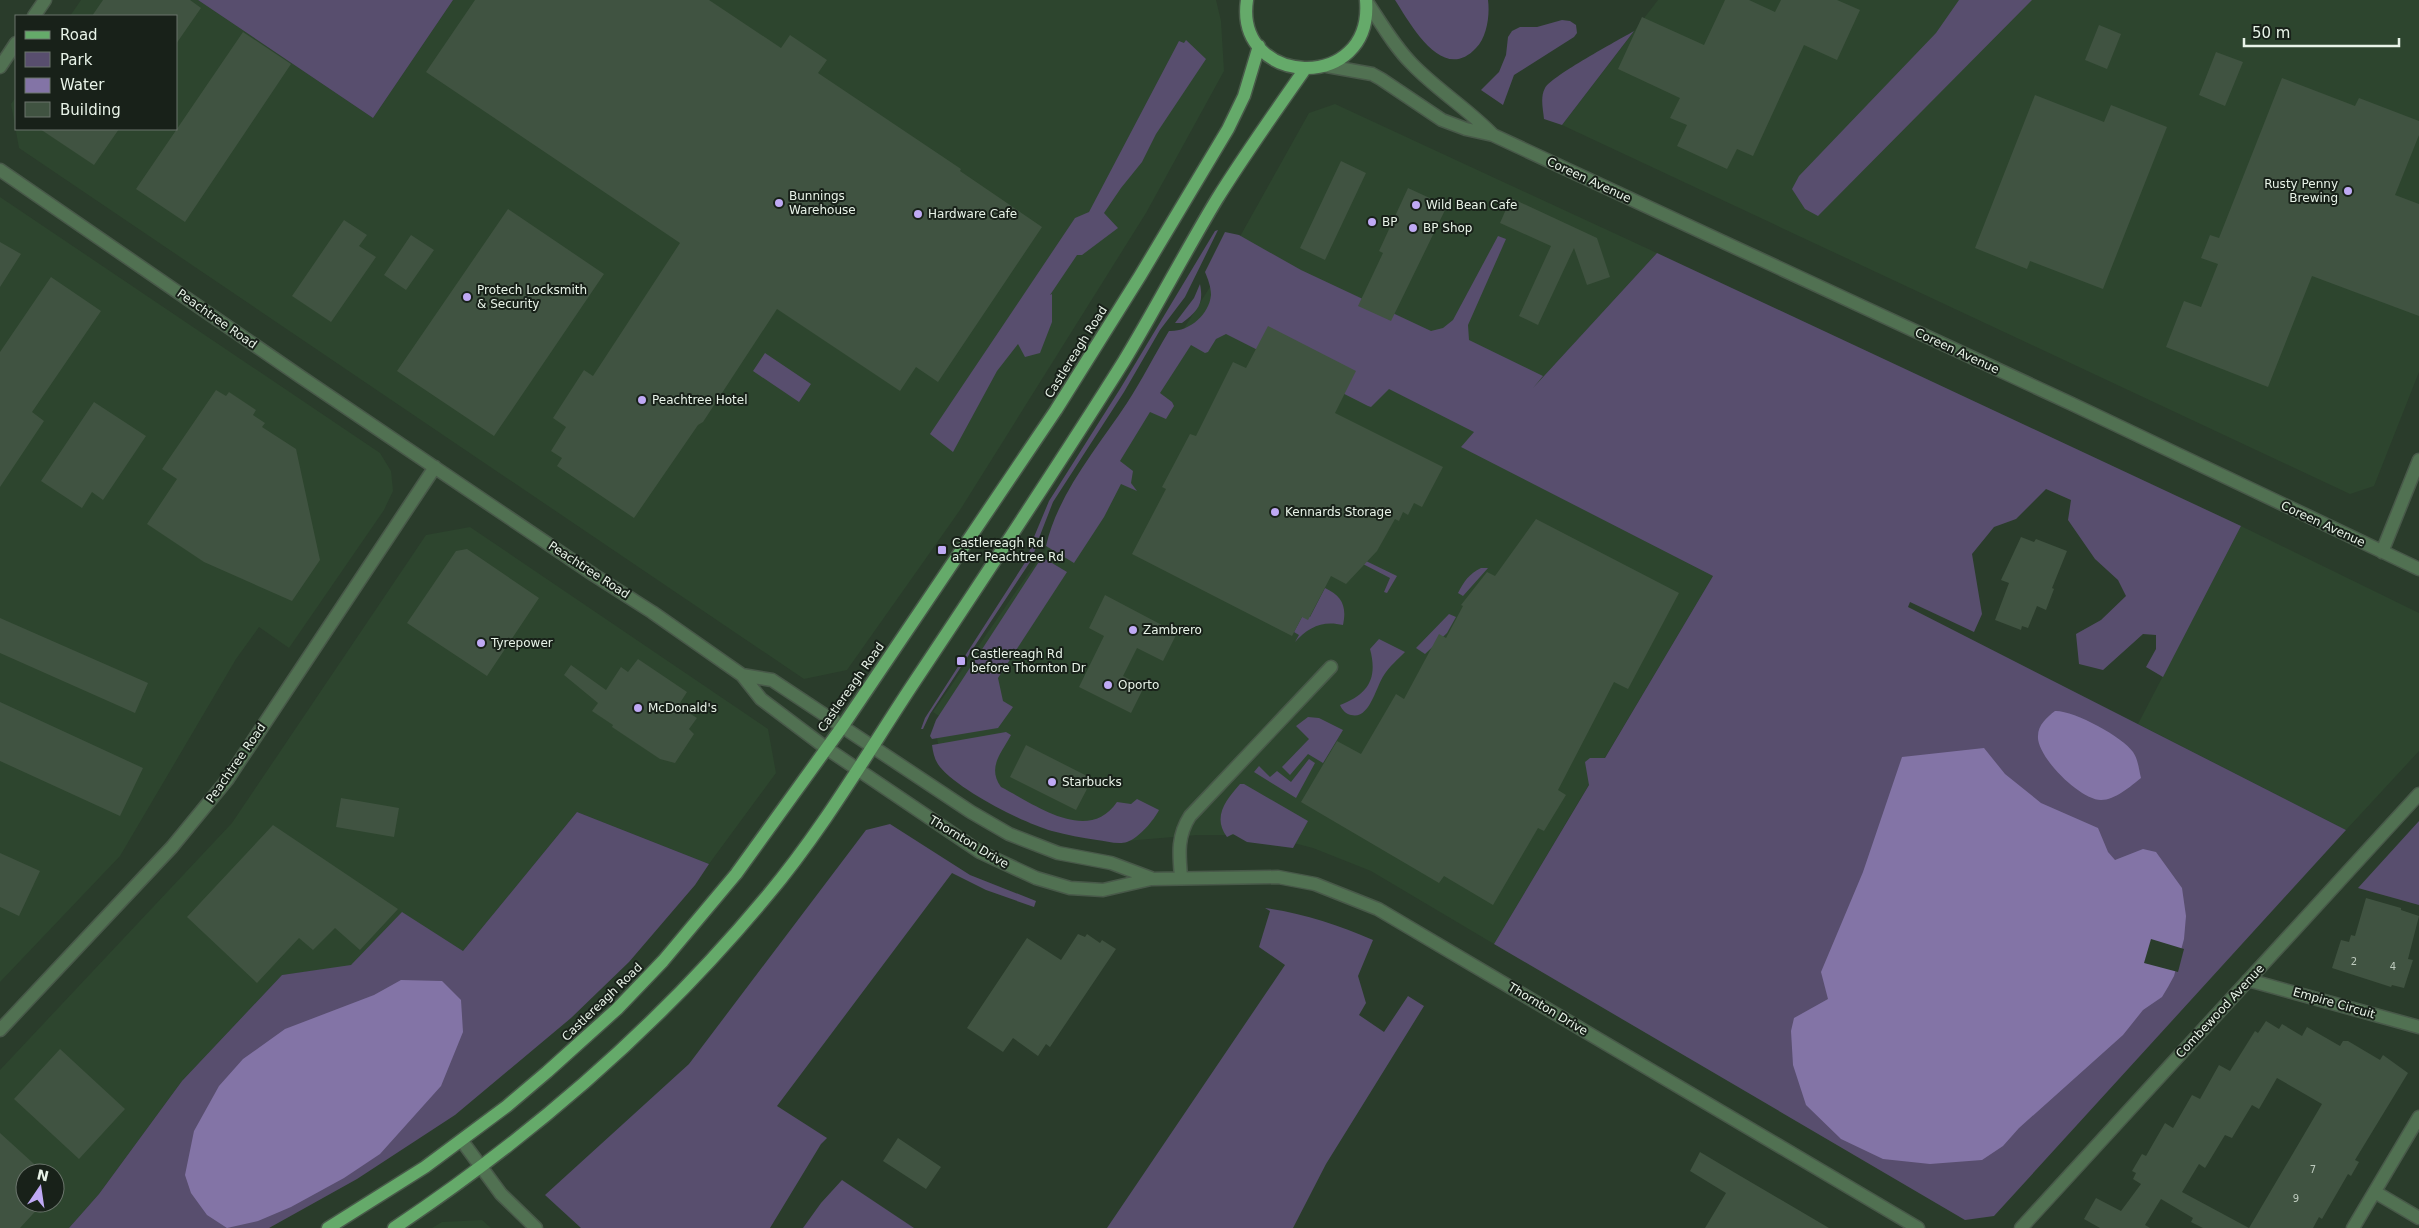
<svg xmlns="http://www.w3.org/2000/svg" width="2419" height="1228" font-family="'DejaVu Sans',sans-serif">
	<style>
		.built { fill: #2d452e; fill-rule: evenodd }
		.green { fill: #584e6e }
		.water { fill: #8374a6 }
		.pier { fill: #2a3c2b }
		.building { fill: #405341 }
		.lines { fill: none; stroke-linecap: round; stroke-linejoin: round }
		.minor-casing { stroke: #485949; stroke-width: 15 }
		.major-casing { stroke: #485949; stroke-width: 15 }
		.minor { stroke: #517152; stroke-width: 12 }
		.major { stroke: #65aa6a; stroke-width: 12 }
		.poi-dot { fill: #bfa9f4; stroke: #182119; stroke-width: 2 }
		.labels { text-anchor: middle; stroke-width: 4; stroke-linejoin: round; paint-order: stroke }
		.number-label { font-size: 10px; fill: #becbbe }
		.street-label { font-size: 12px; fill: #e8f3e8; stroke: #182119 }
		.poi-label { font-size: 12px; fill: #e8f3e8; stroke: #182119; text-anchor: start }
	</style>
	<rect width="100%" height="100%" fill="#2a3c2b"/>
	<path class="built" d="M81 0H198L373 118 453 0H1216L1221 21 1224 71 1146 213 960 510 847 670 804 679 19 148 11 104 16 97V129H176V16H70Z
		M1658 0H2419V372L2374 486 2350 494 1562 125Z
		M1335 104 1657 253 1517 406 1470 451 1713 576 1494 944 1371 871 1313 848 1290 842 1240 835H1197L1126 841 1020 818 990 803 944 772 934 724 939 716 933 712 1057 532 1228 258 1309 113Z
		M0 197 380 453 391 471 393 491 384 510 289 648 259 627 236 659 120 856 0 982Z
		M2241 526 2419 613V751L2346 830 2138 724Z
		M470 527 768 729 776 773 709 864 577 812 463 951 402 913 351 966 282 975 182 1081 99 1194 69 1228H0V1070L232 823 426 535ZM25 1173H55V1203H25Z
		M482 1220 491 1228H432L442 1222Z"/>
	<path class="green" d="M198 0H453L373 118Z
		M1395 0H1488C1490 15 1487 37 1476 48 1443 84 1411 25 1395 0Z
		M1959 0H2032L1818 216 1805 209 1792 189 1799 176 1936 33Z
		M1562 20 1570 21 1576 25 1577 33 1574 37 1514 75 1503 105 1481 90 1499 72 1506 55 1508 37 1512 31 1520 27H1537Z
		M1634 31 1562 125 1544 119C1543 109 1540 97 1545 88 1553 75 1617 41 1634 31Z
		M1186 40 1206 59 1156 134 1142 162 1121 188 1104 213 1118 228 1082 255H1077L1050 295 1052 294V322L1040 353 1025 357 1018 344 997 371 953 452 930 434 1075 218 1089 212 1179 41 1184 43Z
		M1218 230 1185 297 1160 330 1124 392 1053 502 1039 538 1034 537 1049 501 1120 389 1215 231Z
		M1225 232 1239 235 1301 270 1431 331 1443 328 1453 320 1498 236 1506 239 1468 325 1469 340 1543 376 1533 388 1657 253 2241 526 2163 677 2146 667 2156 649V635L2143 634 2103 670 2079 664 2076 634 2101 620 2126 596 2118 580 2095 559 2068 520 2071 500 2046 489 2016 519 1994 527 1972 554 1982 614 1974 632 1910 602 1908 607 2346 830 1994 1216 1965 1220 1494 944 1589 785 1585 762 1590 758H1605L1713 576 1461 447 1474 432 1389 389 1371 407 1368 406 1226 334 1216 339 1208 352 1205 353 1191 345 1160 393 1172 402 1174 406 1166 419 1150 412 1120 461 1133 471 1131 483 1137 491 1121 484 1104 517 1074 563 1046 546C1058 493 1098 447 1127 403 1142 380 1155 354 1169 331 1189 332 1209 315 1211 295 1211 287 1208 279 1205 272Z
		M1200 284C1204 304 1198 311 1182 323H1175L1194 298Z
		M765 353 811 384 799 402 753 371Z
		M1032 544 1037 545 1030 562 930 714 923 729H921L925 718 1026 561Z
		M1042 557 1067 572 998 678 1003 701 1013 707 998 728 932 739 930 736 936 720Z
		M1366 561 1397 576 1387 593 1384 592 1390 578 1363 564Z
		M1481 568H1488L1463 596 1458 593C1464 581 1469 574 1481 568Z
		M1325 588C1342 596 1347 606 1343 625 1323 620 1308 627 1295 642L1299 635 1294 632 1303 615 1310 617Z
		M1449 614 1456 617 1447 633 1425 654 1416 648Z
		M1379 639 1405 652C1398 659 1389 667 1384 675 1376 686 1370 720 1351 715 1346 714 1342 710 1340 705 1368 694 1378 679 1370 649Z
		M1308 717 1319 718 1343 730 1323 763 1308 754 1290 775 1282 767 1309 739 1296 726Z
		M1006 732 1011 735C1001 754 987 767 1001 787 1034 804 1088 845 1117 802L1131 804 1137 799 1159 810C1154 820 1139 838 1127 842 1118 845 1106 841 1097 840 1082 838 1067 835 1052 831 1023 823 959 790 940 767 935 761 933 753 932 745Z
		M1309 759 1315 763 1296 798 1254 772 1259 766 1270 777 1277 771 1291 782Z
		M1240 784H1244L1308 821 1293 848 1247 842 1233 834 1227 837C1212 817 1226 800 1240 784Z
		M577 812 709 864 695 885 629 962 571 1018 455 1115 357 1179 269 1228H69L99 1194 182 1081 282 975 351 965 402 912 463 951Z
		M2419 821V905L2358 888Z
		M890 824 970 875 1036 901 1034 907 986 890 952 873 777 1106 827 1138 821 1144 770 1228H581L545 1195 689 1064 866 830Z
		M1265 908C1303 913 1338 925 1373 940L1358 976 1366 1003 1359 1015 1384 1032 1408 996 1424 1006 1326 1164 1293 1228H1107L1285 965 1259 947 1270 911Z
		M842 1180 914 1228H803L821 1203Z"/>
	<path class="water" d="M2055 711C2073 710 2123 737 2133 752 2138 759 2139 770 2141 778 2131 786 2115 800 2101 800 2080 800 2036 756 2038 736 2038 725 2047 717 2055 711Z
		M1984 748 2005 774 2041 803 2098 828 2108 852 2115 860 2143 849 2156 852 2182 888 2186 916 2184 939 2174 976 2168 987 2162 997 2143 1010 2123 1035 2019 1128 2003 1146 1982 1160 1930 1164 1883 1159 1841 1139 1806 1105 1793 1065 1791 1031 1794 1018 1828 999 1821 972 1863 872 1902 757Z
		M401 980 442 981 461 1000 463 1032 441 1086 380 1154 344 1178 291 1207 258 1221 227 1228 207 1215 191 1193 185 1175 194 1131 219 1086 243 1059 285 1029 374 995Z"/>
	<path class="pier" d="M2151 939 2184 949 2178 972 2144 963Z"/>
	<path class="building" d="M103 0H190L201 8 176 44V16H92Z
		M475 0H709L781 48 790 35 827 60 818 73 961 169 960 171 1042 227 938 382 916 367 900 391 777 309 703 422 698 425 634 518 557 466 562 458 551 451 566 427 553 418 584 370 593 376 680 243 426 72Z
		M1725 0H1749L1775 12 1781 0H1837L1860 10 1837 60 1804 45 1753 156 1737 149 1727 169 1677 146 1687 125 1670 118 1680 98 1618 69 1642 17 1704 45Z
		M2099 25 2121 34 2107 69 2085 60Z
		M243 32 291 64 185 222 136 189Z
		M2216 52 2243 62 2225 106 2199 95Z
		M2282 78 2355 106 2359 98 2419 121V135L2395 195 2419 204V316L2312 276 2268 387 2166 347 2184 301 2201 307 2218 264 2201 258 2210 235 2219 238Z
		M2035 95 2104 122 2111 105 2167 127 2103 289 2030 261 2027 269 1975 248Z
		M40 129H119L94 165Z
		M1341 161 1366 173 1325 260 1300 248Z
		M1408 188 1447 206 1391 321 1358 306 1383 253 1379 251Z
		M1511 198 1597 238 1610 277 1587 285 1574 248 1538 325 1519 316 1551 246 1500 223Z
		M508 209 604 274 494 436 397 371Z
		M344 220 367 235 359 246 376 257 331 322 292 296Z
		M411 235 434 250 406 290 384 275Z
		M0 242 21 254 0 287Z
		M51 277 101 311 32 412 44 421 0 487V352Z
		M1268 326 1356 371 1335 413 1443 467 1422 507 1414 503 1408 515 1403 512 1399 521 1395 519 1377 551 1346 584 1331 576 1308 620 1302 617 1292 636 1132 554 1166 489 1162 487 1190 434 1196 436 1233 362 1246 368Z
		M216 390 226 396 229 392 256 410 253 415 265 423 262 427 296 449 320 560 292 601 204 562 147 524 177 479 162 469Z
		M94 402 146 436 103 500 92 492 82 508 41 481Z
		M1536 519 1679 593 1628 689 1614 682 1558 790 1566 795 1544 831 1538 828 1493 905 1444 876 1439 883 1301 802 1337 741 1361 754 1396 694 1404 699 1439 634 1446 638 1463 606 1461 605 1487 572 1495 576Z
		M2021 537 2034 542 2036 539 2067 551 2052 588 2054 589 2046 610 2037 606 2028 628 2022 626 2021 630 1995 620 2009 583 2001 580Z
		M467 549 539 598 487 676 407 623 456 551Z
		M1105 595 1177 633 1163 661 1137 648 1123 676 1144 687 1131 713 1079 687 1104 636 1089 628Z
		M0 618 148 683 135 713 0 653Z
		M638 659 687 692 678 706 697 718 689 729 694 734 675 763 660 759 612 727 613 725 592 711 598 703 564 675 571 665 606 690 621 667 628 672Z
		M0 702 143 768 120 816 0 761Z
		M1026 745 1087 776 1081 786 1087 789 1076 810 1010 777Z
		M341 798 399 808 394 837 336 827Z
		M273 825 398 909 360 950 335 928 313 950 299 938 257 983 187 917Z
		M0 853 40 871 19 916 0 907Z
		M2366 898 2401 908V910L2419 916 2408 959 2413 960 2404 988 2392 985 2391 987 2332 968 2341 940 2349 942 2351 935 2355 936Z
		M1078 934 1085 937 1087 934 1100 943 1102 940 1116 949 1050 1047 1046 1044 1038 1056 1013 1038 1003 1052 967 1028 1027 938 1061 960Z
		M2266 1021 2279 1029 2282 1024 2302 1036 2307 1027 2340 1046 2343 1041H2348L2380 1060 2383 1055 2408 1073 2355 1160 2359 1162 2351 1176 2348 1174 2322 1219 2319 1217 2313 1228H2249L2322 1104 2277 1078 2259 1109 2252 1105 2232 1138 2225 1135 2205 1168 2199 1164 2182 1192 2249 1228H2203L2191 1222 2193 1218 2161 1199 2145 1225 2150 1228H2100L2084 1219 2096 1198 2121 1211 2141 1184 2133 1179 2136 1173 2132 1171 2142 1154 2146 1156 2165 1123 2173 1128 2192 1095 2200 1099 2219 1065 2230 1071 2255 1031 2258 1033Z
		M60 1049 125 1109 79 1159 14 1099Z
		M0 1133 44 1173H25V1203H43L20 1228H0Z
		M898 1138 941 1167 926 1189 883 1161Z
		M1700 1152 1737 1174 1829 1228H1705L1726 1193 1690 1171Z"/>
	<g class="lines">
		<defs>
			<path id="minor" d="M1367 2C1381 23 1394 46 1412 64 1437 90 1468 109 1493 135
				M34 16 45 0
				M1327 66 1372 74 1381 79 1442 120 1466 129 1493 135 2072 404 2419 569
				M0 67 16 43
				M0 170 301 377 594 575 652 612 742 675 761 699 826 748 980 852 1036 878 1070 888 1103 890 1151 879 1278 877 1315 884 1378 909 1918 1228
				M2382 552 2419 460
				M742 675 772 680 971 812 1009 834 1058 853 1111 863 1151 878
				M1181 877C1179 854 1177 836 1190 816L1331 667
				M2248 980 2419 1027
				M0 1030 172 847 227 780 435 467
				M462 1141 501 1194 536 1228
				M2375 1192 2419 1218
				M2021 1228 2419 794
				M2353 1228 2419 1117"/>
			<path id="major" d="M1247 0C1234 87 1374 94 1366 0
				M328 1228 425 1167 507 1106 547 1072 617 1009 663 961 736 874 842 727 1056 410 1140 276 1228 129 1244 96 1259 46
				M394 1228C535 1134 658 1027 767 896 821 832 865 757 911 687 983 579 1055 471 1124 361 1156 308 1185 252 1217 199 1245 154 1275 112 1305 69"/>
		</defs>
		<use href="#minor" class="minor-casing"/>
		<use href="#major" class="major-casing"/>
		<use href="#minor" class="minor"/>
		<use href="#major" class="major"/>
	</g>
	<g class="poi-dot">
		<circle cx="2348" cy="191" r="5"/>
		<circle cx="779" cy="203" r="5"/>
		<circle cx="1416" cy="205" r="5"/>
		<circle cx="918" cy="214" r="5"/>
		<circle cx="1372" cy="222" r="5"/>
		<circle cx="1413" cy="228" r="5"/>
		<circle cx="467" cy="297" r="5"/>
		<circle cx="642" cy="400" r="5"/>
		<circle cx="1275" cy="512" r="5"/>
		<rect x="937" y="545" width="10" height="10" rx="2.5"/>
		<circle cx="1133" cy="630" r="5"/>
		<circle cx="481" cy="643" r="5"/>
		<rect x="956" y="656" width="10" height="10" rx="2.5"/>
		<circle cx="1108" cy="685" r="5"/>
		<circle cx="638" cy="708" r="5"/>
		<circle cx="1052" cy="782" r="5"/>
	</g>
	<g class="labels">
		<g class="number-label">
			<text x="2354" y="965">2</text>
			<text x="2393" y="970">4</text>
			<text x="2313" y="1173">7</text>
			<text x="2296" y="1202">9</text>
		</g>
		<g class="street-label">
			<text transform="translate(1589 180) rotate(25)" y="4">Coreen Avenue</text>
			<text transform="translate(217 319) rotate(35)" y="4">Peachtree Road</text>
			<text transform="translate(1957 351) rotate(25)" y="4">Coreen Avenue</text>
			<text transform="translate(1076 352) rotate(-58)" y="4">Castlereagh Road</text>
			<text transform="translate(2323 524) rotate(25)" y="4">Coreen Avenue</text>
			<text transform="translate(589 570) rotate(33)" y="4">Peachtree Road</text>
			<text transform="translate(851 687) rotate(-55)" y="4">Castlereagh Road</text>
			<text transform="translate(236 763) rotate(-55)" y="4">Peachtree Road</text>
			<text transform="translate(969 842) rotate(31)" y="4">Thornton Drive</text>
			<text transform="translate(602 1002) rotate(-44)" y="4">Castlereagh Road</text>
			<text transform="translate(2334 1003) rotate(16)" y="4">Empire Circuit</text>
			<text transform="translate(1548 1009) rotate(31)" y="4">Thornton Drive</text>
			<text transform="translate(2220 1011) rotate(-47)" y="4">Combewood Avenue</text>
		</g>
		<g class="poi-label">
			<text x="2338" y="188" text-anchor="end">Rusty Penny<tspan x="2338" dy="14">Brewing</tspan></text>
			<text x="789" y="200">Bunnings<tspan x="789" dy="14">Warehouse</tspan></text>
			<text x="1426" y="209">Wild Bean Cafe</text>
			<text x="928" y="218">Hardware Cafe</text>
			<text x="1382" y="226">BP</text>
			<text x="1423" y="232">BP Shop</text>
			<text x="477" y="294">Protech Locksmith<tspan x="477" dy="14">&amp; Security</tspan></text>
			<text x="652" y="404">Peachtree Hotel</text>
			<text x="1285" y="516">Kennards Storage</text>
			<text x="952" y="547">Castlereagh Rd<tspan x="952" dy="14">after Peachtree Rd</tspan></text>
			<text x="1143" y="634">Zambrero</text>
			<text x="491" y="647">Tyrepower</text>
			<text x="971" y="658">Castlereagh Rd<tspan x="971" dy="14">before Thornton Dr</tspan></text>
			<text x="1118" y="689">Oporto</text>
			<text x="648" y="712">McDonald's</text>
			<text x="1062" y="786">Starbucks</text>
		</g>
	</g>
	<rect x="15" y="15" width="162" height="115" fill="#182119" stroke="#6b756c"/>
	<rect x="25" y="31" width="25" height="8" fill="#65aa6a" stroke="#6b756c"/>
	<text x="60" y="40" font-size="15" fill="#e8f3e8">Road</text>
	<rect x="25" y="52" width="25" height="15" fill="#584e6e" stroke="#6b756c"/>
	<text x="60" y="65" font-size="15" fill="#e8f3e8">Park</text>
	<rect x="25" y="78" width="25" height="15" fill="#8374a6" stroke="#6b756c"/>
	<text x="60" y="90" font-size="15" fill="#e8f3e8">Water</text>
	<rect x="25" y="102" width="25" height="15" fill="#405341" stroke="#6b756c"/>
	<text x="60" y="115" font-size="15" fill="#e8f3e8">Building</text>
	<g transform="translate(40 1188) rotate(13)"><circle r="24" fill="#182119" stroke="#6b756c"/>
	<path d="M0-4L9 19L0 12L-9 19Z" fill="#bfa9f4"/>
	<text y="-8" font-size="14" font-weight="bold" text-anchor="middle" fill="#e8f3e8">N</text>
	</g>
	<path d="M2244 38v8h155v-8" fill="none" stroke="#e8f3e8" stroke-width="2.5"/>
	<text x="2252" y="38" font-size="15" fill="#e8f3e8" stroke="#182119" stroke-width="4" paint-order="stroke">50 m</text>
</svg>
